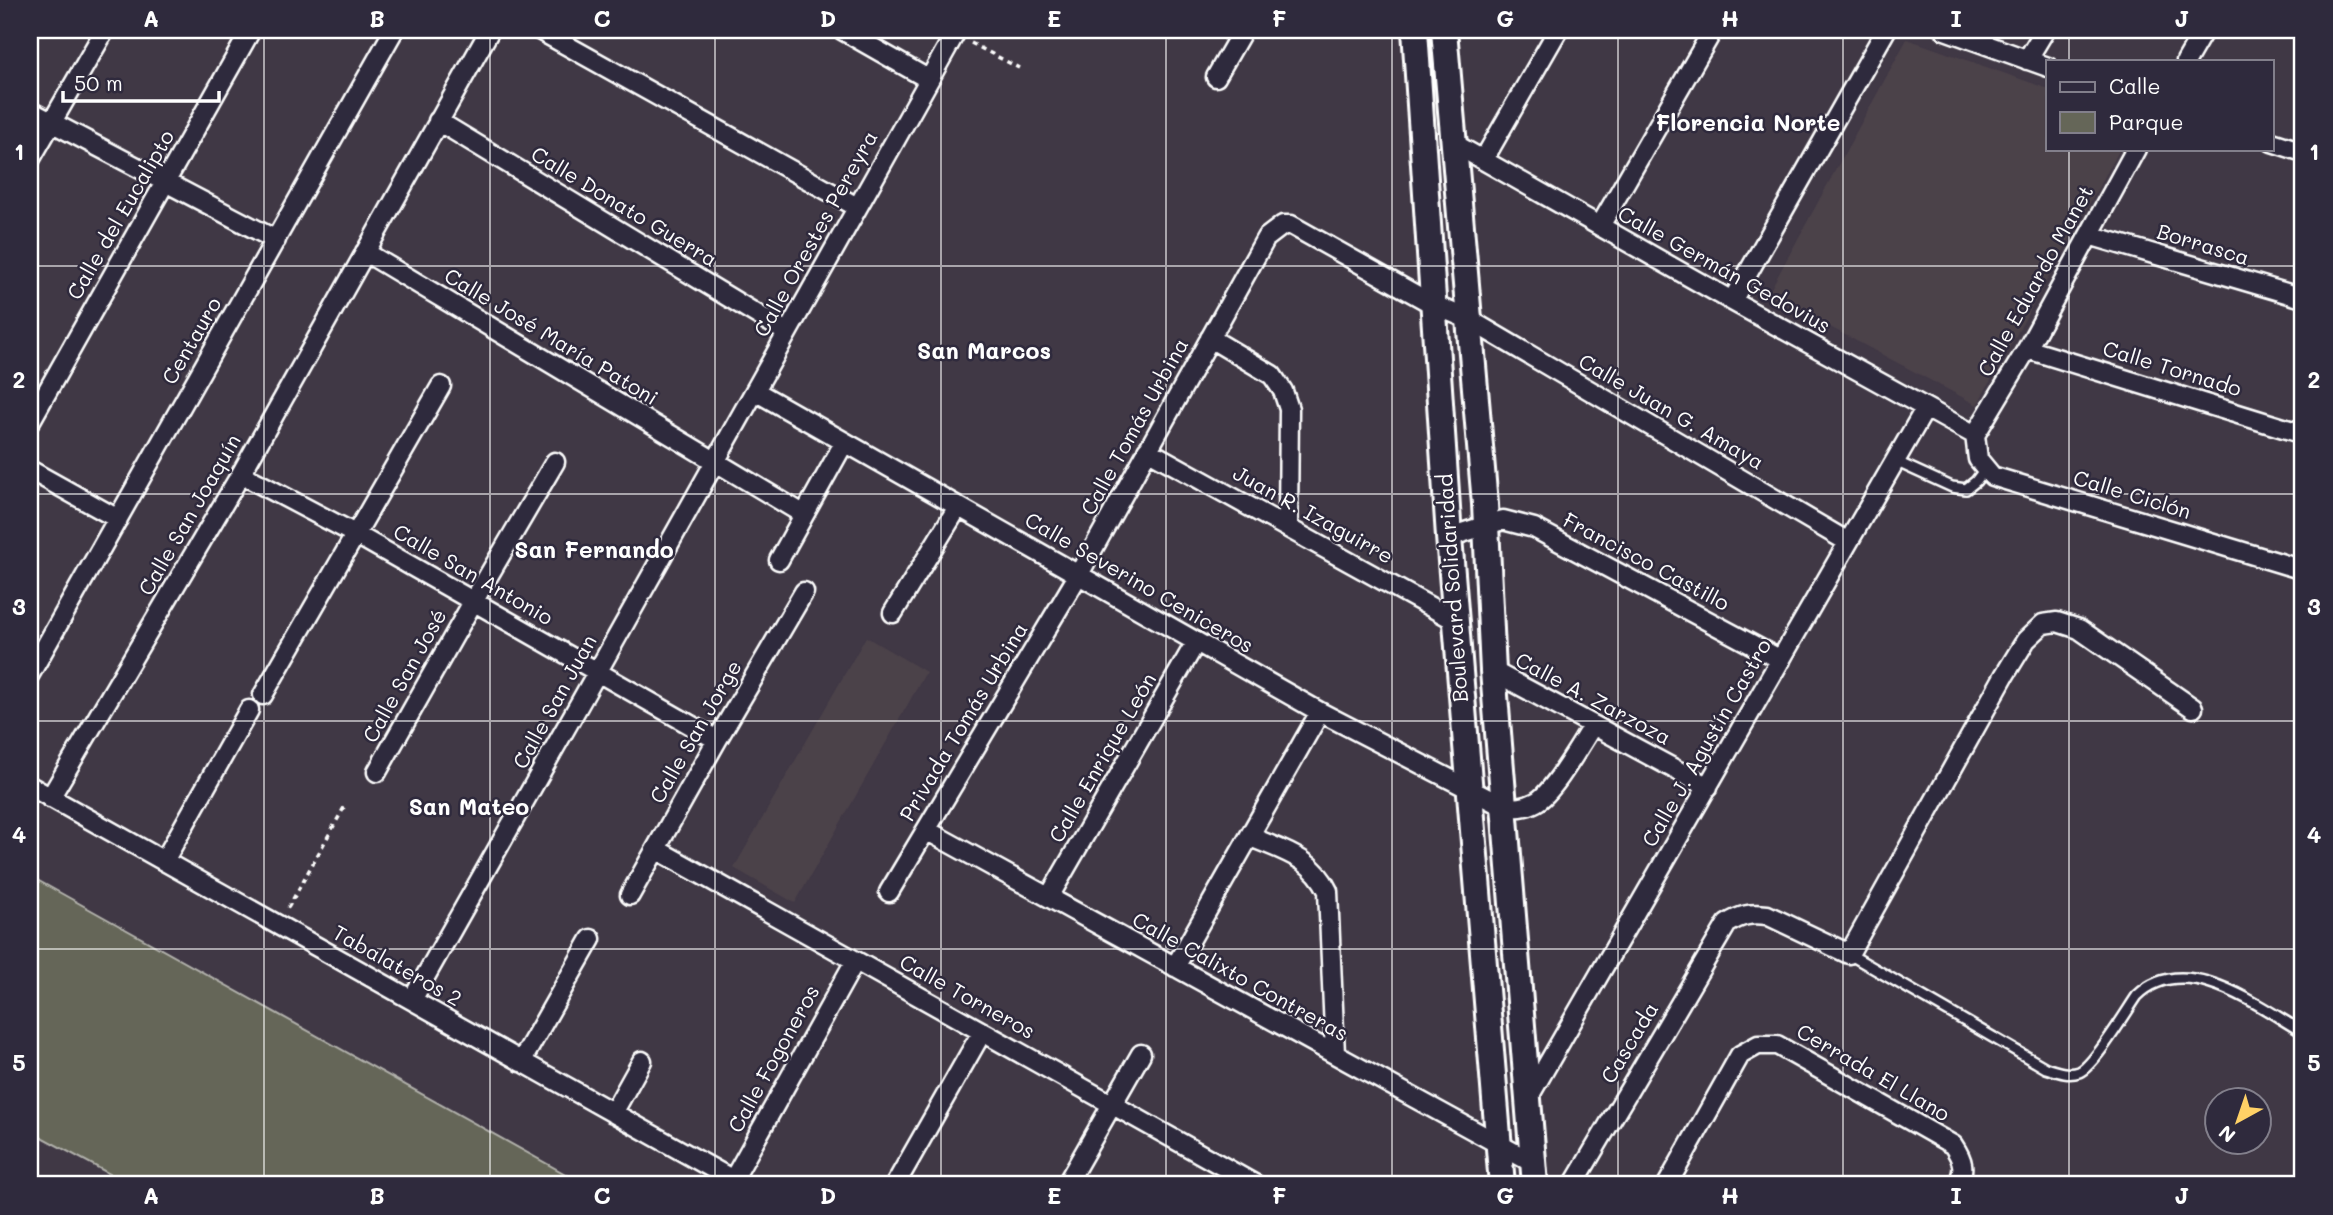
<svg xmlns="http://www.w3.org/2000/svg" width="2333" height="1215" font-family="Mali,sans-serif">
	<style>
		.built { fill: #4c424a }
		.green { fill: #656658; stroke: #b2b2ac; stroke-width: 2 }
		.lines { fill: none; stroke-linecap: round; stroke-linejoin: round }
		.service-casing { stroke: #fff; stroke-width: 14 }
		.minor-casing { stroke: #fff; stroke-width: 23 }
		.secondary-casing { stroke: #fff; stroke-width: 30 }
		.path { stroke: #fff; stroke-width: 3.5; stroke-dasharray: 5 5; stroke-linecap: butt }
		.service { stroke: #2f2a3d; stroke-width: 9 }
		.minor { stroke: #2f2a3d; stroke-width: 18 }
		.secondary { stroke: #2f2a3d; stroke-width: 24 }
		.grid { fill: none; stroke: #fff; stroke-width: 2; stroke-opacity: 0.55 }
		.labels { text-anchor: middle; stroke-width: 5; stroke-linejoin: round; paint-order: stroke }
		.street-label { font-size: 21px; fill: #fff; stroke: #2f2a3d }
		.neighbourhood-label { font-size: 23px; font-weight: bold; fill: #fff; stroke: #2f2a3d }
		.neatline { fill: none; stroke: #fff; stroke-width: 2.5 }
		.grid-label { font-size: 23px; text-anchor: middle; font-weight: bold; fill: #fff }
	</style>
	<rect width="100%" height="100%" fill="#403845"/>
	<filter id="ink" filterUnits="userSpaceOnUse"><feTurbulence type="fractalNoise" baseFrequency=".0143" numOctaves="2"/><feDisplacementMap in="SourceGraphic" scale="14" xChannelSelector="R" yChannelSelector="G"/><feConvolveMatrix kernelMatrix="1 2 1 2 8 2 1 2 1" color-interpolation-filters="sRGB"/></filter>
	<g filter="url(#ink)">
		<path class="built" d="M1907 39 2048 89V149H2120L1977 405 1768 294Z
			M866 637 926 672 795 903 734 868Z"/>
		<path class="green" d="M30 876 585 1185H130L30 1131Z"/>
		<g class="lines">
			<defs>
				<path id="service" d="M1895 461 1952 487 1966 489 1976 481 1985 469
					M1849 954 2046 1068C2056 1071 2068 1076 2079 1072 2094 1066 2126 1012 2137 996 2185 949 2258 1006 2303 1032"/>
				<path id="minor" d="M539 30 857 207
					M842 30 928 79
					M1945 30 2048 67
					M2027 60 2045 30
					M2186 61 2204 30
					M1216 77 1243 30
					M30 111 276 240
					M438 121 786 332
					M2272 142 2303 152
					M1453 143 1732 301 1975 435
					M1484 159 1558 30
					M30 160 105 30
					M1600 226 1713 30
					M2089 235 2303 298
					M365 252 803 514
					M1732 301 1886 30
					M1210 338 1272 375 1283 391 1289 409 1288 526
					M2027 349 2303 434
					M755 391 1320 712 1504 807C1516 808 1525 808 1536 802 1554 792 1581 743 1593 725
					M30 422 251 30
					M1975 435 1978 459 1992 476 2303 570
					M1975 435 2027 349 2136 149
					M1147 450 1456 621
					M30 470 118 519
					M241 474 355 534 717 740
					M1449 537 1503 520 1534 528 1781 660
					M779 560 844 443
					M893 613 958 507
					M1493 671 1708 787
					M30 674 394 30
					M263 695 441 386
					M377 772 473 602 555 462
					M30 786 742 1185
					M50 798 241 474 490 30
					M926 830 1533 1163
					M1251 837C1283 851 1312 857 1328 891L1335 1054
					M656 849 1256 1185
					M164 861 249 710
					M889 892 1079 574 1266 238 1283 225H1291L1434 305 1470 320 1848 542
					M630 895 717 740 804 592
					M1049 897 1196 642
					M1175 967 1320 712
					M412 1000C596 678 774 353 957 30
					M521 1062 591 939
					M1527 1100 1925 409
					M613 1113 642 1061
					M733 1180 855 961
					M895 1185 982 1032
					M1066 1185 1141 1054
					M1573 1185 1727 924C1741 915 1750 913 1767 915L1849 954 2004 676 2026 640 2043 624 2057 622 2079 629 2193 708
					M1667 1185 1740 1055 1758 1045H1777L1953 1145C1963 1160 1966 1169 1957 1185"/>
				<path id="secondary" d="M1415 30 1449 537 1502 1185
					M1444 30 1485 504 1493 671 1535 1185"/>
			</defs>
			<use href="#service" class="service-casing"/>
			<use href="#minor" class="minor-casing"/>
			<use href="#secondary" class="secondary-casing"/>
			<path class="path" d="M971 43 1019 68
				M288 908 346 804"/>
			<use href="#service" class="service"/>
			<use href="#minor" class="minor"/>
			<use href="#secondary" class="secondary"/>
		</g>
	</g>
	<path class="grid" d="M264 30V1185M490 30V1185M715 30V1185M941 30V1185M1166 30V1185M1392 30V1185M1618 30V1185M1843 30V1185M2069 30V61M2069 149V1185M30 266H2303M30 494H2303M30 721H2303M30 949H2303"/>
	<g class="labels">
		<g class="street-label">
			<text transform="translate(624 207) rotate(31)" y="7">Calle Donato Guerra</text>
			<text transform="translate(121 215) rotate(-60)" y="7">Calle del Eucalipto</text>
			<text transform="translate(816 234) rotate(-61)" y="7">Calle Orestes Pereyra</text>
			<text transform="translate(2203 245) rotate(17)" y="7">Borrasca</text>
			<text transform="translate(1724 270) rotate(29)" y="7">Calle Germán Gedovius</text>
			<text transform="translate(2036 281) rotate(-61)" y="7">Calle Eduardo Manet</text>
			<text transform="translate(551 337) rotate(31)" y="7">Calle José María Patoni</text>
			<text transform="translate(192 341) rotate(-60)" y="7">Centauro</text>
			<text transform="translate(2172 369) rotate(17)" y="7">Calle Tornado</text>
			<text transform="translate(1671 412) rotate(30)" y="7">Calle Juan G. Amaya</text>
			<text transform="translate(1135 427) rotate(-61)" y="7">Calle Tomás Urbina</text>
			<text transform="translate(2132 495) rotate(17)" y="7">Calle Ciclón</text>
			<text transform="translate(190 515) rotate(-60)" y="7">Calle San Joaquín</text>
			<text transform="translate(1313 515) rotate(29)" y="7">Juan R. Izaguirre</text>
			<text transform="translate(1646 562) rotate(28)" y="7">Francisco Castillo</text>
			<text transform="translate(473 575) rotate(30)" y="7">Calle San Antonio</text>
			<text transform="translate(1139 583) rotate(30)" y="7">Calle Severino Ceniceros</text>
			<text transform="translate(1453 588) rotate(-94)" y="7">Boulevard Solidaridad</text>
			<text transform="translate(405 676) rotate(-61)" y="7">Calle San José</text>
			<text transform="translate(1593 699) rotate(28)" y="7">Calle A. Zarzoza</text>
			<text transform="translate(555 702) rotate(-61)" y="7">Calle San Juan</text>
			<text transform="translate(964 722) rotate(-59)" y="7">Privada Tomás Urbina</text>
			<text transform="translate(696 732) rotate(-60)" y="7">Calle San Jorge</text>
			<text transform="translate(1707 743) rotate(-60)" y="7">Calle J. Agustín Castro</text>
			<text transform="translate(1103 758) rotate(-60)" y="7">Calle Enrique León</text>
			<text transform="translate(397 966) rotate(29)" y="7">Tabalateros 2</text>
			<text transform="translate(1240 977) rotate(29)" y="7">Calle Calixto Contreras</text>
			<text transform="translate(967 997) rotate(29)" y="7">Calle Torneros</text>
			<text transform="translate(1630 1043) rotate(-59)" y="7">Cascada</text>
			<text transform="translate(774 1059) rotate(-61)" y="7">Calle Fogoneros</text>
			<text transform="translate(1873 1073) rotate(30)" y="7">Cerrada El Llano</text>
		</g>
		<g class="neighbourhood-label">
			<text x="1748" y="131">Florencia Norte</text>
			<text x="984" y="359">San Marcos</text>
			<text x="594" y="558">San Fernando</text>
			<text x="469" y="815">San Mateo</text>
		</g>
	</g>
	<rect width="2333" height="1215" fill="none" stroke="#2f2a3d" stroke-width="77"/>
	<rect x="2046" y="60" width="228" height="91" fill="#2f2a3d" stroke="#827f8b" stroke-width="2"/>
	<rect x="2060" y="82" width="35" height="10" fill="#2f2a3d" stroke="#827f8b" stroke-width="2"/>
	<text x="2109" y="94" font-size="21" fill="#ffffff">Calle</text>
	<rect x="2060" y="112" width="35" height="21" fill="#656658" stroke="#827f8b" stroke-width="2"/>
	<text x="2109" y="130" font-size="21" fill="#ffffff">Parque</text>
	<g transform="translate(2238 1121) rotate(220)"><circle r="33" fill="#2f2a3d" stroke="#827f8b" stroke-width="2"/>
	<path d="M0-5L12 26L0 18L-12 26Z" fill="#ffd166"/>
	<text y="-10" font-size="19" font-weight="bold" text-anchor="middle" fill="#ffffff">N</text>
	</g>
	<path d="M63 91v10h156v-10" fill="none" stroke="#ffffff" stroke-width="3.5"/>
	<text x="74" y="91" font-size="21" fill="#ffffff" stroke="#2f2a3d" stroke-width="5" paint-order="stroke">50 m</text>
	<rect x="38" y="38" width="2256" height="1138" class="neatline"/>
	<g class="grid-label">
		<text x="151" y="27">A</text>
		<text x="377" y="27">B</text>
		<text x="602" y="27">C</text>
		<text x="828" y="27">D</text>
		<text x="1054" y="27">E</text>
		<text x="1279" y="27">F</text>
		<text x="1505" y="27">G</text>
		<text x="1730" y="27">H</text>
		<text x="1956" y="27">I</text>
		<text x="2182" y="27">J</text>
		<text x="19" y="160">1</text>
		<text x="2314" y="160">1</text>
		<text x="19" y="388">2</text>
		<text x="2314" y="388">2</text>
		<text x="19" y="615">3</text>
		<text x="2314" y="615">3</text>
		<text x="19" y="843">4</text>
		<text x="2314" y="843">4</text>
		<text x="19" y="1071">5</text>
		<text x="2314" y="1071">5</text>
		<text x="151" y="1204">A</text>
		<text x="377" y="1204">B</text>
		<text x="602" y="1204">C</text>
		<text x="828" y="1204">D</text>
		<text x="1054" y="1204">E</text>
		<text x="1279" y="1204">F</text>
		<text x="1505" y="1204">G</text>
		<text x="1730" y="1204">H</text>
		<text x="1956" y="1204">I</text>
		<text x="2182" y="1204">J</text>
	</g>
</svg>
